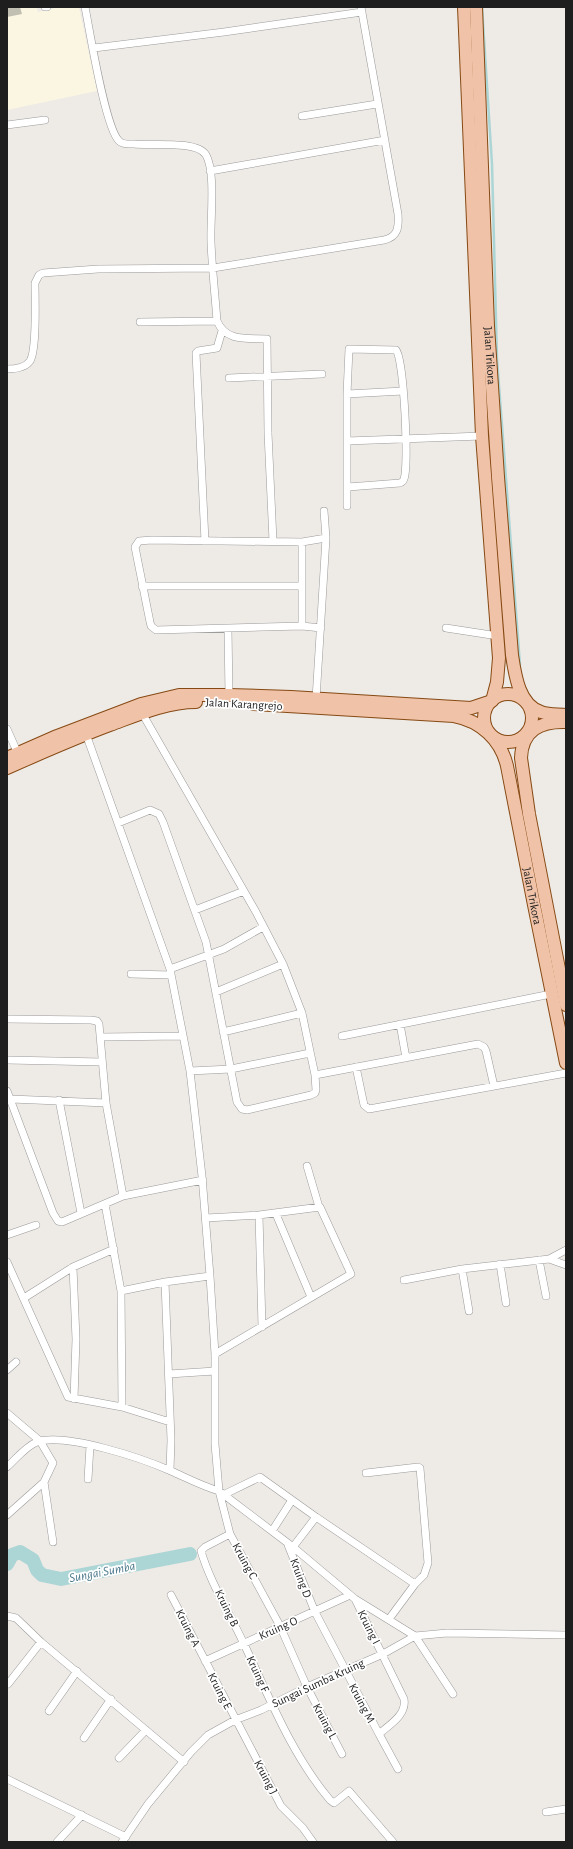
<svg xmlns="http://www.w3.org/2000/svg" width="573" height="1849" font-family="'Alegreya Sans',sans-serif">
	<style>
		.education { fill: #fbf6e2 }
		.construction { fill: #c1beb2 }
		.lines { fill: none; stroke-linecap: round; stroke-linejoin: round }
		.stream { stroke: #acd5d6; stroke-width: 2.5 }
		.river { stroke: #acd5d6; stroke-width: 14 }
		.street-casing { stroke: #9b9b9b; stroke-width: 8 }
		.primary-casing { stroke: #864913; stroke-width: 14 }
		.street { stroke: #fff; stroke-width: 7 }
		.primary { stroke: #f0c3a8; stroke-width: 12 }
		.labels { text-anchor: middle; stroke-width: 3.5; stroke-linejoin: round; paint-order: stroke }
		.street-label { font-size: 12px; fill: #1e1e1e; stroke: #fff }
		.water-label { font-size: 13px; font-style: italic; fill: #4c798c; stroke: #fff }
	</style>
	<rect width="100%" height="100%" fill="#eeeae6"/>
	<path class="education" d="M7 7H37L38 12 60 7H79L97 91 7 110Z"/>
	<path class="construction" d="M7 7H20L22 14 7 17Z"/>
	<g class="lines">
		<path class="stream" d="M482 7 492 164 497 359 520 665"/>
		<path class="river" d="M7 1564 12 1555 20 1552 33 1560 37 1570 42 1575 61 1579 190 1554"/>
		<defs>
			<path id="street" d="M45 7H47
				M85 7C90 32 105 127 119 141 123 145 129 144 134 144 151 146 197 140 206 155 216 172 210 221 211 242 212 268 215 294 217 321 226 342 247 338 267 339L268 433 273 541
				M94 48 224 32 362 12
				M302 116 377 104
				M7 125 45 120
				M210 171 385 140
				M140 322 217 321
				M7 369C15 369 25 368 30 361 37 350 35 298 35 283L39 275 43 273 98 269 213 268 384 240C398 237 399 227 398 214L361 7
				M229 378 322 374
				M347 394 403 391
				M347 441 482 436
				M347 506V394L349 349 396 350C404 359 409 465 404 479 403 482 403 481 400 483L348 487
				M205 541 196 353 198 351 217 348 222 331
				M302 542V626
				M142 586H302
				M321 628 302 626 156 630 151 626 150 622 135 547 139 541 152 540 302 542 326 538 324 511
				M446 628 498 636
				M228 629 229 695
				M316 699 326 538
				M142 713 256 912 283 964 302 1013 315 1075
				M7 729 19 756
				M86 734 170 969 190 1071 202 1176 210 1276 215 1354V1444L219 1491 230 1534 280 1626 307 1687 342 1754
				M118 823 150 810 159 814 163 822 206 942 237 1102 242 1109 247 1110 311 1095 315 1093 316 1090 315 1075 478 1044 484 1047 486 1051 494 1086
				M195 910 244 891
				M170 969 224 949 263 927
				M131 974 171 975
				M216 992 283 964
				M7 1019 91 1020 97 1021 99 1024 106 1103 123 1196
				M400 1024 406 1058
				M223 1032 302 1013
				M342 1036 551 994
				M101 1037 183 1036
				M7 1060 102 1062
				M356 1067 364 1105 369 1109 566 1073
				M190 1071 231 1069 310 1053
				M7 1091 53 1213 58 1221 62 1222 123 1196 203 1180
				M11 1099 106 1103
				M59 1100 81 1213
				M307 1166 319 1207
				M105 1204 121 1291 122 1407
				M276 1214 311 1297
				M259 1215 262 1327
				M206 1218 259 1215 320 1207 351 1274 215 1354
				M7 1235 36 1225
				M549 1259 566 1265
				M539 1260 546 1296
				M7 1262 68 1397 122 1407 170 1422
				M500 1264 506 1303
				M73 1267 76 1339 74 1399
				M462 1269 469 1311
				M404 1280 462 1269 549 1259 566 1250
				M165 1282 171 1440 170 1470
				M121 1291 165 1282 210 1276
				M24 1298 73 1267 114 1249
				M7 1370 16 1362
				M169 1374 215 1371
				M7 1413 40 1441 53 1463 44 1482 53 1542
				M7 1467C16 1459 26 1446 37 1442 65 1432 144 1459 171 1471 187 1478 202 1486 219 1491L293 1547 355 1599 415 1636 453 1694
				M366 1473 418 1467 420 1468 428 1563 424 1575 415 1584
				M88 1479 90 1446
				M225 1494 260 1477 316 1517 415 1584 389 1619
				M7 1515 44 1482
				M272 1531 292 1500
				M230 1534 205 1547 201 1551C210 1582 229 1612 243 1642 269 1696 291 1754 330 1800L334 1803 349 1791 393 1842
				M288 1545 315 1612 379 1734
				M293 1547 316 1517
				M171 1595 281 1806 303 1828 313 1842
				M355 1599 404 1699C407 1715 389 1725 379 1734L398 1769
				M7 1616 16 1618 41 1642 184 1762
				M205 1661 350 1595
				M8 1684 41 1642
				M49 1711 77 1671
				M84 1738 111 1699
				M119 1758 146 1730
				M7 1779 126 1837
				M546 1812 566 1809
				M57 1842 82 1815
				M122 1842 148 1804 191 1752 208 1735 235 1720 261 1710 307 1687 383 1654 415 1636 447 1633 566 1635"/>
			<g id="primary">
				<path id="s1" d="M476 7 488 326 498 477 512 655C515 675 519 705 541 712 549 715 558 714 566 715"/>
				<circle cx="508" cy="718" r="24"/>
				<path id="s2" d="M254 704 454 716C481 721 501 740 507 766L534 905 566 1063"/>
				<path d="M566 722C541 721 522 730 521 758L529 814 566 1005"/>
				<path d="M7 758 57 736 141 704 179 695H229L291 697 471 708 492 701 497 682 499 658 482 436 464 7"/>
				<path d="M7 768C41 753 75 738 110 725 137 715 166 702 196 702"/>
			</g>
		</defs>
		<use href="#street" class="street-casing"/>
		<use href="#primary" class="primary-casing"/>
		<use href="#street" class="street"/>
		<use href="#primary" class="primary"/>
	</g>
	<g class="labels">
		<g class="street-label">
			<text dy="4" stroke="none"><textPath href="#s1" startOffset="349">Jalan Trikora</textPath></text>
			<text transform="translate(244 704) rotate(3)" y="4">Jalan Karangrejo</text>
			<text dy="4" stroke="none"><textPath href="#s2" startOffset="410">Jalan Trikora</textPath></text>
			<text transform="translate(245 1561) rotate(61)" y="4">Kruing C</text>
			<text transform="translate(301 1578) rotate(69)" y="4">Kruing D</text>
			<text transform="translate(227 1608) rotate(64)" y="4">Kruing B</text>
			<text transform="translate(369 1627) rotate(63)" y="4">Kruing I</text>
			<text transform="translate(188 1628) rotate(63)" y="4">Kruing A</text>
			<text transform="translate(278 1628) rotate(-24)" y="4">Kruing O</text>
			<text transform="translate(258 1674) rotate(65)" y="4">Kruing F</text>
			<text transform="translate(318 1683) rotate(-25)" y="4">Sungai Sumba Kruing</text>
			<text transform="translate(220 1691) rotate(63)" y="4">Kruing E</text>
			<text transform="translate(362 1703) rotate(62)" y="4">Kruing M</text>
			<text transform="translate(325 1721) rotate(62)" y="4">Kruing L</text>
			<text transform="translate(266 1777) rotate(62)" y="4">Kruing J</text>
		</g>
		<g class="water-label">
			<text transform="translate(102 1571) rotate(-11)" y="5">Sungai Sumba</text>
		</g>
	</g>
	<rect width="573" height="1849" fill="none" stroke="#1e1e1e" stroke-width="16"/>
</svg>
